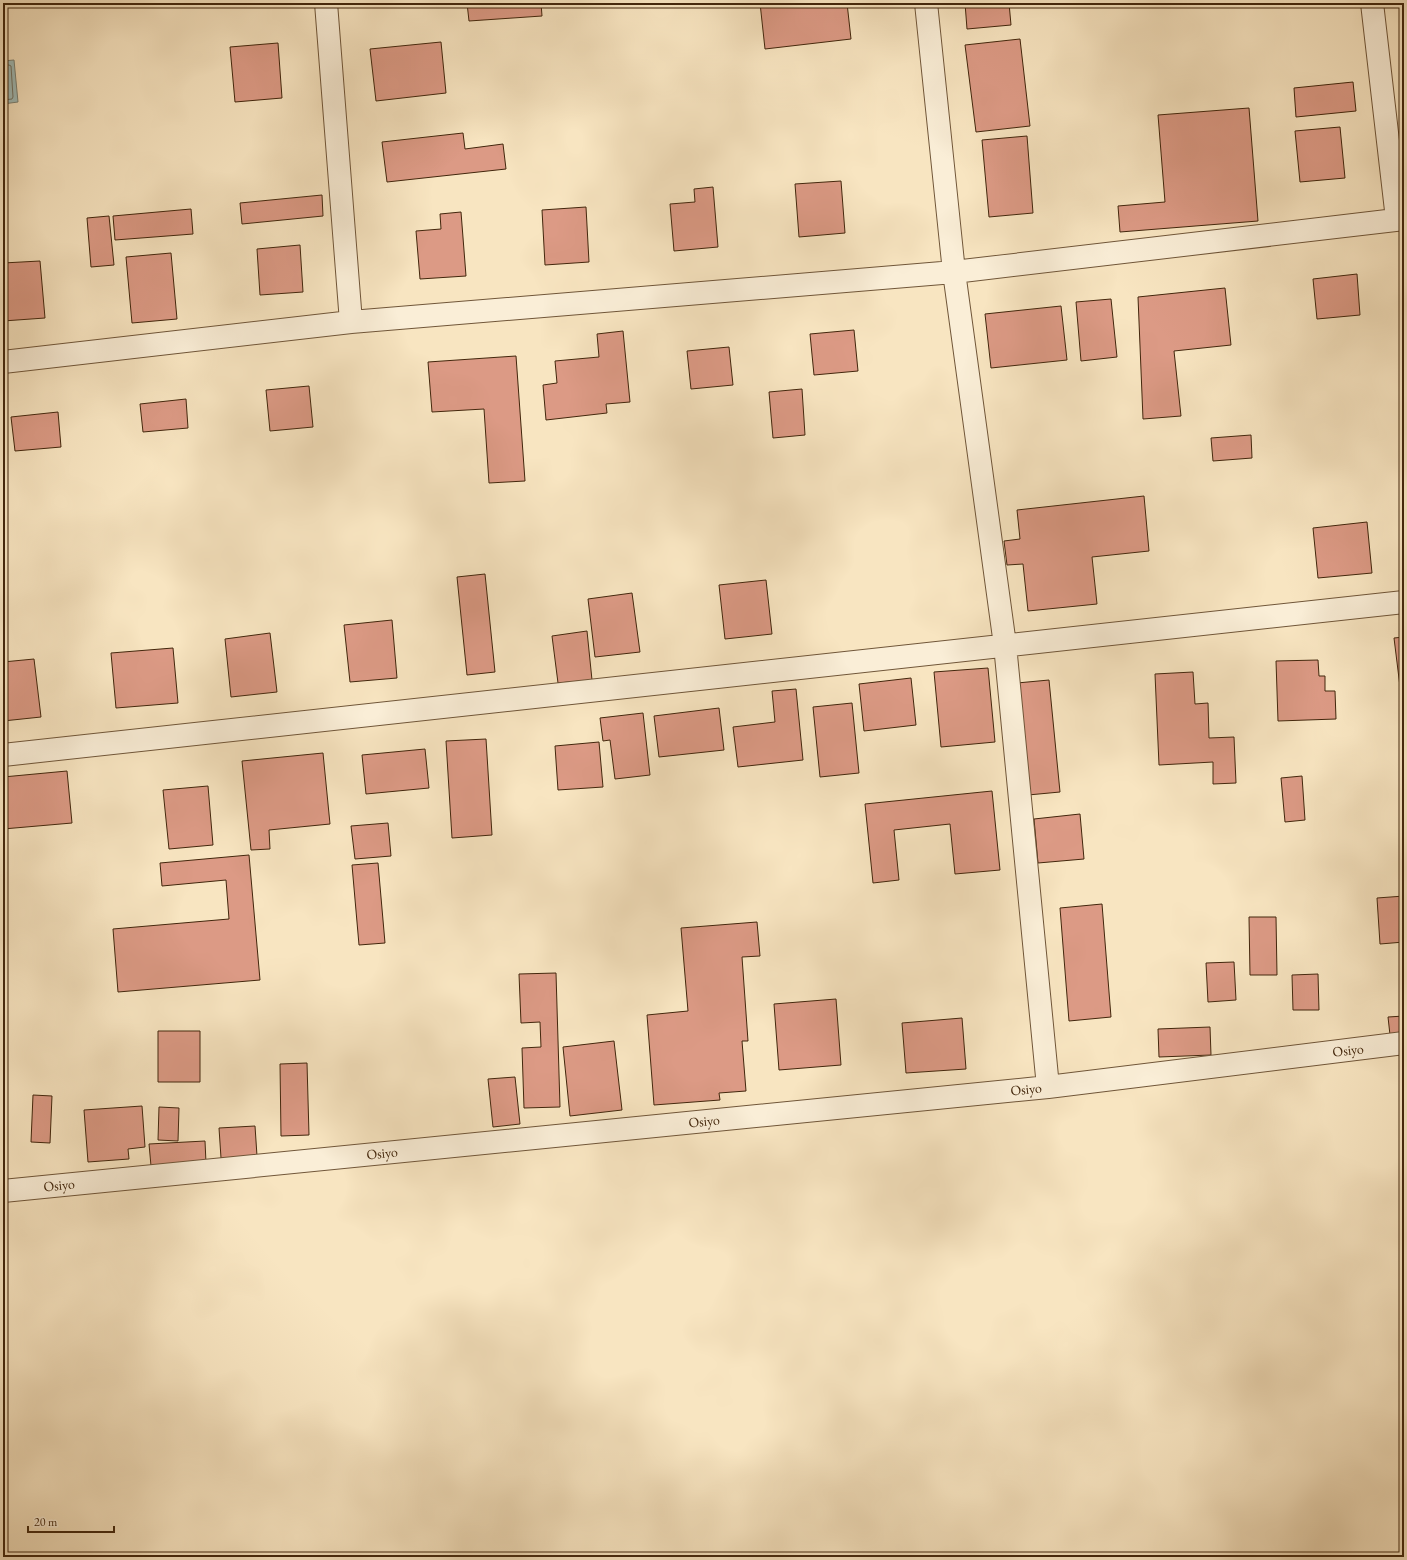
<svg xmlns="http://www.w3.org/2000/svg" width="1407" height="1560" font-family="'EB Garamond',serif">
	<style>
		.water { fill: #a0bdba; stroke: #7a8174 }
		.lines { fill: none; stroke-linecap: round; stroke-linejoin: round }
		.shore { stroke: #717263; stroke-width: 1 }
		.building { fill: #dc9a85; stroke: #42260c }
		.minor-casing { stroke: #705639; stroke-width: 24 }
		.minor { stroke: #faeed7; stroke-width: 22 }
		.labels { text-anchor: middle; stroke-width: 3; stroke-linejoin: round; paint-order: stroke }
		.street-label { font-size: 14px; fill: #42260c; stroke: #faeed7 }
	</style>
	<rect width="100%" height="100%" fill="#f8e5c1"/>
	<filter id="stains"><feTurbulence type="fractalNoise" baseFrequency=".005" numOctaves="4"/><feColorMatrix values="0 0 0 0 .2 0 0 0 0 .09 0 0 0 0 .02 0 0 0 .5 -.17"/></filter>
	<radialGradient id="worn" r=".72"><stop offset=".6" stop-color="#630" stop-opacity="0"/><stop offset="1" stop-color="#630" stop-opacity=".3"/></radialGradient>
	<path class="water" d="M14 60 18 102 3 104V61Z"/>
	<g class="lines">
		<path class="shore" d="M3 65H9L11 66 13 97 12 99 3 100"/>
	</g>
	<path class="building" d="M467 3H541L542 16 469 21Z
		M760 3H847L851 39 765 49Z
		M965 3H1009L1011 25 967 29Z
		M1020 39 1030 126 976 132 965 45Z
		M441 42 446 93 376 101 370 49Z
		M278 43 282 98 235 102 230 47Z
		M1353 82 1356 111 1296 117 1294 88Z
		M1249 108 1258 221 1120 232 1118 206 1165 202 1158 115Z
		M1340 127 1345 178 1300 182 1295 131Z
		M463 133 465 149 503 144 506 169 387 182 382 142Z
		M1027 136 1033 213 989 217 982 140Z
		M841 181 845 233 799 237 795 184Z
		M713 187 718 247 674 251 670 204 695 202 694 189Z
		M322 195 323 216 242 224 240 203Z
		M586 207 589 262 545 265 542 210Z
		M191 209 193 234 115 240 113 216Z
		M461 212 466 276 420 279 416 231 441 229 440 214Z
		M109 216 114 265 91 267 87 218Z
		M300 245 303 292 260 295 257 249Z
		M171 253 177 319 132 323 126 257Z
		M40 261 45 318 3 321V263Z
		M1357 274 1360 315 1317 319 1313 279Z
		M1225 288 1231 345 1174 351 1181 416 1143 419 1138 297Z
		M1111 299 1117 357 1081 361 1076 302Z
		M1061 306 1067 360 991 368 985 314Z
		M854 330 858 371 814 375 810 334Z
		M623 331 630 402 606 404 607 413 546 420 543 385 557 383 555 361 599 357 597 334Z
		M729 347 733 385 691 389 687 351Z
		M516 356 525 481 489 483 484 409 432 412 428 362Z
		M309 386 313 427 270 431 266 390Z
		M802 389 805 435 773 438 769 392Z
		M186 399 188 428 143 432 140 404Z
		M58 412 61 447 15 451 11 417Z
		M1251 435 1252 458 1213 461 1211 438Z
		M1144 496 1149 551 1092 557 1097 604 1028 611 1023 564 1007 565 1004 541 1020 539 1017 510Z
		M1367 522 1372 573 1318 578 1313 528Z
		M485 574 495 672 467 675 457 577Z
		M766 580 772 634 725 639 719 585Z
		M632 593 640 652 595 657 588 599Z
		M392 620 397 678 350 682 344 625Z
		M587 631 592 680 558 683 552 636Z
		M270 633 277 692 231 697 225 639Z
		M1404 637V719L1394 638Z
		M173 648 178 703 116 708 111 653Z
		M34 659 41 717 3 721V662Z
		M1318 660 1319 676H1325V691H1335L1336 719 1278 721 1276 661Z
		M988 668 995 742 941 747 934 672Z
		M1193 672 1195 704 1208 703 1209 738 1234 737 1236 783 1213 784V762L1159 765 1155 674Z
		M911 678 916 725 864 731 859 684Z
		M1049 680 1060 792 1028 795 1017 683Z
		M796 689 803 760 738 767 733 727 775 722 772 691Z
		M852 703 859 773 820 777 813 707Z
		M719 708 724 750 659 757 654 716Z
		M643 713 650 775 615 779 610 740 603 741 600 718Z
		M486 739 492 835 452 838 446 741Z
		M599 742 603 787 558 790 555 746Z
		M425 749 429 788 366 794 362 755Z
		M323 753 330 824 269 830 270 849 251 850 242 761Z
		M67 771 72 823 3 829V777Z
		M1302 776 1305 820 1285 822 1281 778Z
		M208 786 213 845 169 849 163 790Z
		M992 791 1000 870 955 874 950 824 894 830 899 880 873 883 865 804Z
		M1080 814 1084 859 1038 863 1034 819Z
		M388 823 391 856 355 859 351 826Z
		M249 855 260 980 118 992 113 929 229 919 226 880 162 886 160 863Z
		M378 863 385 943 359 945 352 865Z
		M1404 896V942L1380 944 1377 898Z
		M1102 904 1111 1017 1069 1021 1060 908Z
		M1249 917H1276L1277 975H1250Z
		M757 922 760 956 742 957 748 1041H742L746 1091 719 1093 720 1100 654 1105 647 1015 688 1011 681 928Z
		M1234 962 1236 1000 1208 1002 1206 963Z
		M556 973 560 1107 524 1108 522 1048 541 1047 540 1022 521 1023 519 974Z
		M1318 974 1319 1010H1293L1292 975Z
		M836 999 841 1065 779 1070 774 1004Z
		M1404 1016V1034L1390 1035 1388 1017Z
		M962 1018 966 1069 906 1073 902 1023Z
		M1210 1027 1211 1055 1159 1057 1158 1029Z
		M158 1031H200V1082H158Z
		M614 1041 622 1110 570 1116 563 1047Z
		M307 1063 309 1135 281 1136 280 1064Z
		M515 1077 520 1124 493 1127 488 1079Z
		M33 1095 52 1096 50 1143 31 1142Z
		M142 1106 145 1147 128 1149 129 1159 88 1162 84 1110Z
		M159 1107 179 1108 178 1141 158 1140Z
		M255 1126 257 1156 221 1158 219 1128Z
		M3 1130H5V1155H3Z
		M205 1141 206 1163 151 1166 149 1144Z"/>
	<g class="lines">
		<defs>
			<path id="minor" d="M326 3 351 322
				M926 3 954 272 1005 645 1048 1087
				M1372 3 1397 219
				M3 362 351 322 954 272 1404 219
				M3 755 1404 602
				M3 1191 1048 1087 1404 1043"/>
		</defs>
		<use href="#minor" class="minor-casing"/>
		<use href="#minor" class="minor"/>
	</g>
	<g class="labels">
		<g class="street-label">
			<text transform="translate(1348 1050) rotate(-7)" y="5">Osiyo</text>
			<text transform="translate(1026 1089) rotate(-6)" y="5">Osiyo</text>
			<text transform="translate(704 1121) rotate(-6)" y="5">Osiyo</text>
			<text transform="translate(382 1153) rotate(-6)" y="5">Osiyo</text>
			<text transform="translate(59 1185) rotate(-6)" y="5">Osiyo</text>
		</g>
	</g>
	<rect width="1407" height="1560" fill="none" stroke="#f8e5c1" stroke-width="16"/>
	<rect x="4" y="4" width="1399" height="1552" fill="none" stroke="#42260c" stroke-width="2"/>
	<rect x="8" y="8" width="1391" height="1544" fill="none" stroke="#42260c"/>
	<path d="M28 1526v6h86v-6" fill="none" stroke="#42260c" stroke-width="2"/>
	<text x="34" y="1526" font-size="12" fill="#42260c" stroke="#faeed7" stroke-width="3" paint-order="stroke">20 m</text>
	<rect width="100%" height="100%" filter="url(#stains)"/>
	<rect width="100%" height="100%" fill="url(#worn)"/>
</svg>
